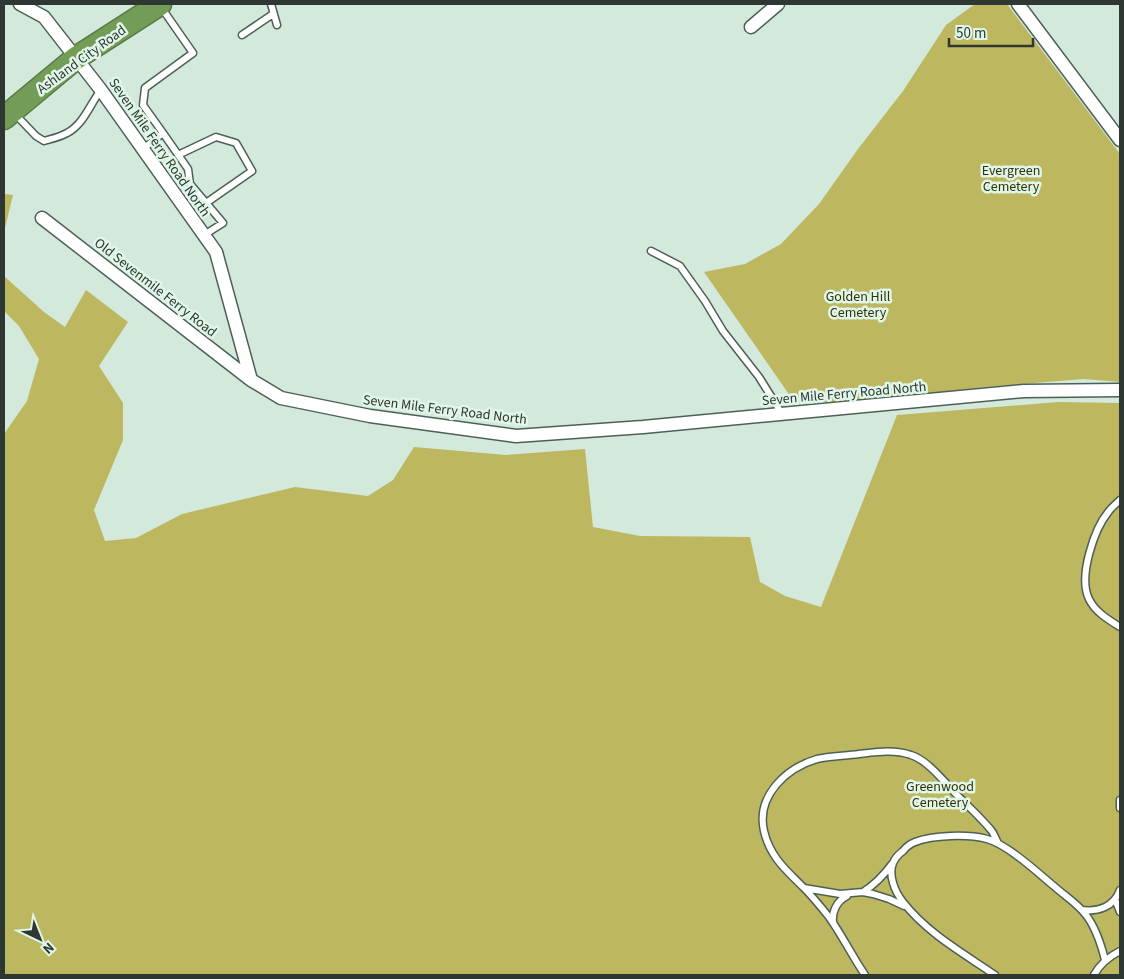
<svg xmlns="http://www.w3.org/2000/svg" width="1124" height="979" font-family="'Source Sans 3',sans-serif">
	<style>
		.green { fill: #bdb760 }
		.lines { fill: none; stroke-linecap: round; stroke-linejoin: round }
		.lane-casing { stroke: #4d6056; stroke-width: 9 }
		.street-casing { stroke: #4d6056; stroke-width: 15 }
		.highway-casing { stroke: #5b7949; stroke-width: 25 }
		.lane { stroke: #fff; stroke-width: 6 }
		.street { stroke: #fff; stroke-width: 12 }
		.highway { stroke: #739d56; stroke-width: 22 }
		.labels { text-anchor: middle; stroke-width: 5; stroke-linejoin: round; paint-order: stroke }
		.street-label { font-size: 14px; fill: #2e3732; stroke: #dff6e9 }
		.park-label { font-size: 14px; fill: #343107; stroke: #dff6e9 }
	</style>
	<rect width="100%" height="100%" fill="#d2e9dc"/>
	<path class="green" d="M975 4H1007L1120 154V382L1084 379 986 387 866 401 795 403 704 272 745 264 781 244 819 204 858 149 903 91 946 25Z
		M4 194 13 195 4 232Z
		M4 276 44 312 65 327 86 290 128 322 99 366 123 403V440L94 510 105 541 136 538 182 514 295 487 368 496 393 480 414 447 506 455 585 449 593 527 640 536 750 537 760 582 785 596 821 607 897 415 1058 402 1120 403V975H4V434L27 401 39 359 19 326 4 311Z"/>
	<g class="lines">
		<defs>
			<path id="lane" d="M271 4 277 25
				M242 35 273 14
				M14 113 36 136 44 141C51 139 60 137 67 133 84 124 90 104 101 90
				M163 133 188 169 190 184 223 223 204 235
				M143 149 163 133 143 105 145 88 193 53 161 7
				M178 155 216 137 236 143 252 171 206 203
				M651 251 680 266 705 301 723 331 759 377 782 414
				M1120 500C1116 504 1112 507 1109 511 1094 529 1078 577 1089 599 1095 612 1109 620 1120 627
				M1120 800V808
				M804 888 840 894 863 892 873 894 889 899 904 906
				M863 892C874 885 884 875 892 864
				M1115 899 1120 912
				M1082 910C1098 912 1114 907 1120 890
				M833 922C832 911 837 901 847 896
				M865 975C852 956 842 935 829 917 821 907 813 897 804 888 786 870 770 857 764 831 756 796 786 768 817 759 830 756 845 756 859 754 876 752 894 749 911 755 928 760 946 784 959 797 970 808 981 818 991 830 994 833 995 838 998 843
				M995 975C963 953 927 933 903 902 895 892 888 875 893 863 895 858 899 854 903 851 906 847 910 844 915 842 933 835 968 834 987 839 1007 844 1038 873 1055 887 1065 896 1078 904 1086 915 1096 928 1101 944 1105 960
				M1094 975C1100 964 1108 957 1120 951"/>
			<path id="street" d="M20 4 44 17 101 90 216 252 251 380
				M1018 4 1120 140
				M751 27 778 4
				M42 218 251 380 281 398 370 416 516 436 643 427 1024 391 1120 390"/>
			<path id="highway" d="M4 118 76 58 160 4"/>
		</defs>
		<use href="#lane" class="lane-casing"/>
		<use href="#street" class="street-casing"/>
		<use href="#highway" class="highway-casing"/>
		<use href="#lane" class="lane"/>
		<use href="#street" class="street"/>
		<use href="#highway" class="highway"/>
	</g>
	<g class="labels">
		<g class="street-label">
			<text transform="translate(81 59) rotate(-36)" y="5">Ashland City Road</text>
			<text transform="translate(160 147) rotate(55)" y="5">Seven Mile Ferry Road North</text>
			<text transform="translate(156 287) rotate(38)" y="5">Old Sevenmile Ferry Road</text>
			<text transform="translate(844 393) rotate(-5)" y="5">Seven Mile Ferry Road North</text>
			<text transform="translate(445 409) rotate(7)" y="5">Seven Mile Ferry Road North</text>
		</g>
		<g class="park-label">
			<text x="1011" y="175">Evergreen<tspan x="1011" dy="16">Cemetery</tspan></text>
			<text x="858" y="301">Golden Hill<tspan x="858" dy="16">Cemetery</tspan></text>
			<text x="940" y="791">Greenwood<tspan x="940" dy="16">Cemetery</tspan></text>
		</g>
	</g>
	<rect width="1124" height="979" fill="none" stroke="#2e3732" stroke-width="10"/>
	<g transform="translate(40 939) rotate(137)" stroke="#dff6e9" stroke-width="4" paint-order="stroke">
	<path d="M0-4L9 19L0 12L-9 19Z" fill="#2e3732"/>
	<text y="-8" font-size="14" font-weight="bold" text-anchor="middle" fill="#2e3732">N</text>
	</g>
	<path d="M949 38v8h84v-8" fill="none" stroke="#2e3732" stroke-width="2.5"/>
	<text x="956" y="38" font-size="15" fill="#2e3732" stroke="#dff6e9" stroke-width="4" paint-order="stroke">50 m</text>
</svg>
